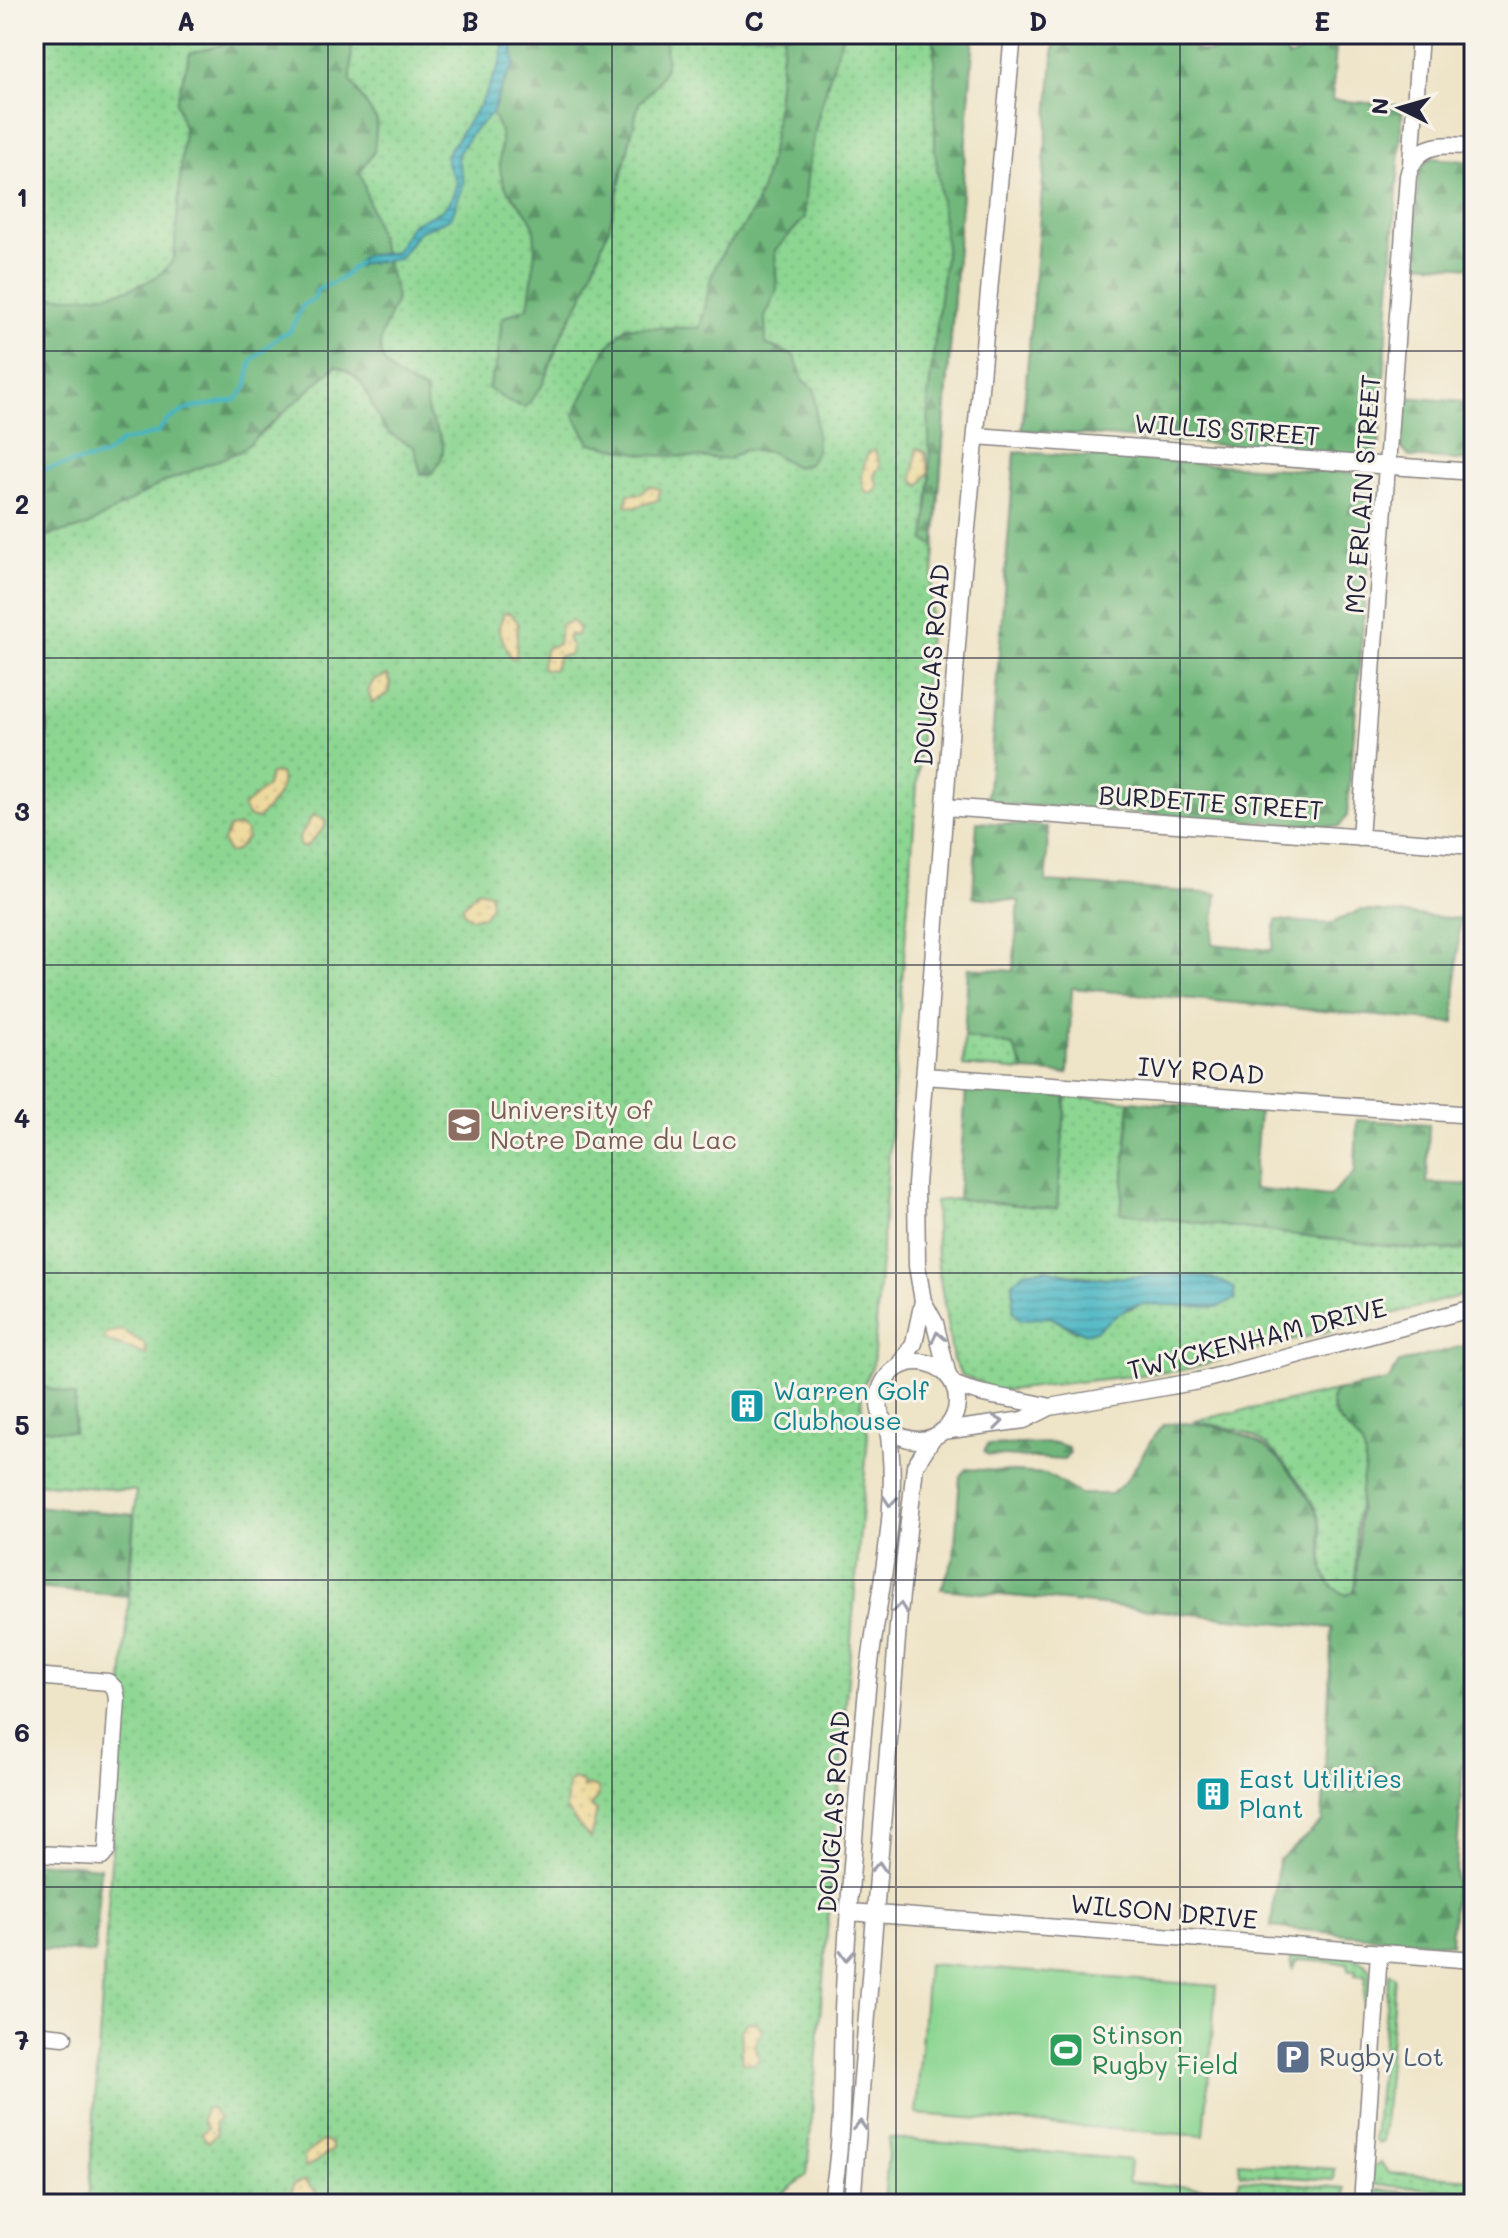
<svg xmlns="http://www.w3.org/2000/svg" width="1508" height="2238" font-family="Mali,sans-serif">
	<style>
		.green { fill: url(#green-dots); stroke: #577c66; stroke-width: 2; fill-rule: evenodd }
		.forest { fill: url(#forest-firs); stroke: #4a6c5c; stroke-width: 2 }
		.sand { fill: url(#sand-dots); stroke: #887e6c; stroke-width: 2 }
		.pitch { fill: #8cd692; stroke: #577c66; stroke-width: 2 }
		.water { fill: url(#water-rules); stroke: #346c7f; stroke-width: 2 }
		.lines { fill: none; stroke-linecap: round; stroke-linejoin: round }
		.stream { stroke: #47b5c3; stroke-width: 4 }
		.minor-casing { stroke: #888382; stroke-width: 19 }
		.minor { stroke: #fff; stroke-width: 16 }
		.oneway { stroke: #9c9ca7 }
		.grid { fill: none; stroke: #22223b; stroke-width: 2; stroke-opacity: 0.55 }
		.labels { text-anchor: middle; stroke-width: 6; stroke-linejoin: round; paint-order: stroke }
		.street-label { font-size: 26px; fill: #22223b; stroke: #f7f3e8 }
		.education-label { font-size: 26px; fill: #785e54; stroke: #f7f3e8; text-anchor: start }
		.culture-label { font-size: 26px; fill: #0d838f; stroke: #f7f3e8; text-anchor: start }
		.leisure-label { font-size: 26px; fill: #27864d; stroke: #f7f3e8; text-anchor: start }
		.service-label { font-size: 26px; fill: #4e5e75; stroke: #f7f3e8; text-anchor: start }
		.neatline { fill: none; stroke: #22223b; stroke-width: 3 }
		.grid-label { font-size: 26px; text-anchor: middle; font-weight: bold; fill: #22223b }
	</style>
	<defs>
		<pattern id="green-dots" width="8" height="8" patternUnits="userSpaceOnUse" patternTransform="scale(2)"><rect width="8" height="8" fill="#8cd692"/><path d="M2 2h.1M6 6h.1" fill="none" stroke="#78b77f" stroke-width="1.8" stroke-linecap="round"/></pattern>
		<pattern id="forest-firs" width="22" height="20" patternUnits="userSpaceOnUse" patternTransform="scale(2)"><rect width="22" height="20" fill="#71b77c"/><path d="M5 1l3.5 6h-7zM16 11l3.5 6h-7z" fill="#5c9467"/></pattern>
		<pattern id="sand-dots" width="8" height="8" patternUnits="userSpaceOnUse" patternTransform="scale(2)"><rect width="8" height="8" fill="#eeda9e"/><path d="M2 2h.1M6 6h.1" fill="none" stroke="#ccbb89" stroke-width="1.8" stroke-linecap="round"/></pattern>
		<pattern id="water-rules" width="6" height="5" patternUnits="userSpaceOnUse" patternTransform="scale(2)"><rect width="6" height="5" fill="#47b5c3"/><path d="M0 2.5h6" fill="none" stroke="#3b93a0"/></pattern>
	</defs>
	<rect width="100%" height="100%" fill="#f7f3e8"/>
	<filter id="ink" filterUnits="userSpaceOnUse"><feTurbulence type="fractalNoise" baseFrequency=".0125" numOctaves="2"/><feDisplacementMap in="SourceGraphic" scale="16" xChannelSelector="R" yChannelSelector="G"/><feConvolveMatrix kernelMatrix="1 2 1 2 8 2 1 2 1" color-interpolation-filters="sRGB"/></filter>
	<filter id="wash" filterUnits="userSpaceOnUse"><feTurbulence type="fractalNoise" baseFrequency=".006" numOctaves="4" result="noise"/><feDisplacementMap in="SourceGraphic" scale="32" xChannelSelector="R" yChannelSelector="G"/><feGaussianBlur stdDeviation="1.8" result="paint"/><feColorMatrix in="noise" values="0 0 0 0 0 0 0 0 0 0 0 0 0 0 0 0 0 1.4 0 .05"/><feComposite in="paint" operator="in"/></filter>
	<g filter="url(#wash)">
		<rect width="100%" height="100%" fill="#eee4c8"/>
		<path class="green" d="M34 34H974L873 1365C858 1389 859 1407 868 1434L807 2175 769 2204H88L136 1491 34 1483Z
			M964 1037 1013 1046 1025 1071 963 1066Z
			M1066 1097 1130 1101 1121 1213 1411 1249 1474 1250V1292L1183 1370 999 1391 962 1375 953 1360 937 1260 935 1201 958 1199 1056 1209ZM1047 1269C1099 1284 1153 1274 1207 1279L1190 1304H1142L1075 1331 1050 1317H1038Z
			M1336 1391C1320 1423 1360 1428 1365 1454 1369 1473 1359 1498 1357 1517 1354 1542 1358 1567 1354 1592L1346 1595C1312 1583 1326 1546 1319 1519 1313 1496 1279 1453 1259 1440 1242 1428 1214 1425 1193 1421Z
			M1294 1954C1316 1955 1358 1950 1371 1970L1358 2141 1353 2138 1366 1976 1355 1975 1356 1970H1349L1348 1963 1298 1960 1293 1969 1291 1959Z
			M1389 1973 1395 1977 1383 2141 1378 2143 1374 2139Z
			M1239 2162 1335 2169 1334 2180 1240 2174Z
			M1381 2162 1388 2173 1474 2179V2192L1377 2185 1371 2182 1372 2167Z
			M1239 2179 1345 2188 1346 2204 1236 2200Z
			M1378 2190 1474 2198V2203L1370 2197V2192Z"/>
		<path class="forest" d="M225 34H352L351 81 377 121 374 152 360 172 396 294C395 307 391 312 386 324 368 363 395 377 426 391 426 398 426 410 429 416 442 441 452 447 432 474H421L414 447C404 441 387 435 382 425 366 399 369 377 336 366L241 451 162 483 85 527 34 539V296C75 299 151 298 174 258L184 128 176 102 190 53 225 44Z
			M498 34H665L666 67 656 85 639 103 610 224 583 296 563 332 542 386 526 407 510 403 488 388 497 362 502 318 528 307C531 287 540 237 531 220 521 202 505 195 501 174 496 147 509 143 492 114L504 80 506 46 503 47Z
			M784 34H843C824 93 804 155 805 218L775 250 777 290 765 317 766 344 795 356 803 380 815 390 817 450 809 464 796 467 770 452 744 450 729 459 648 455 590 443 574 415 606 349 626 327 699 328C707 310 706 292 712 275 722 245 740 236 751 214 779 160 776 93 784 34Z
			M934 34H974L935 545 925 541 930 479 928 398 946 248 935 150Z
			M1055 34H1173C1196 53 1207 57 1235 45L1236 34H1281L1288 58 1318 45V34H1337L1332 100 1403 106 1379 448 1370 456 1022 430Z
			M1431 158 1474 162V267L1413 263 1419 170Z
			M1405 397 1474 403V461L1410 457 1401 448Z
			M1015 452 1365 474 1374 489 1347 816 1339 827 987 803Z
			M45 705 48 729 40 778 34 782V707Z
			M977 822 1048 827 1046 882 1217 894 1212 944 1272 950 1276 920 1330 924 1360 910 1460 919 1454 1023 1072 988 1068 1074 1025 1071 1013 1046 964 1037 968 968 1013 971 1019 901 973 897Z
			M966 1089 1066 1097 1057 1209 958 1199Z
			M1130 1101 1259 1112 1253 1189 1329 1197 1355 1172 1357 1120 1429 1124 1427 1183 1474 1185V1250L1411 1249 1121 1213Z
			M1474 1343V1601L1451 1944 1271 1927 1278 1861 1322 1822 1332 1628 941 1589 954 1558 960 1476 966 1469 1046 1474 1080 1494H1111C1136 1477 1143 1445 1164 1424 1221 1419 1271 1437 1301 1487 1307 1497 1317 1508 1319 1520 1325 1546 1313 1584 1347 1595L1354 1592C1360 1556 1357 1518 1362 1481 1364 1471 1367 1460 1364 1451 1356 1429 1335 1428 1331 1400L1336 1391 1388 1381 1399 1363Z
			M34 1384 75 1396 74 1432 34 1428Z
			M1056 1443 1068 1447 1070 1453 1064 1460 988 1455 984 1452 987 1445Z
			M34 1506 134 1515 127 1596 34 1588Z
			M34 1862 100 1867 95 1953 34 1949Z"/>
		<path class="sand" d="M917 448 925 452 929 472 920 486 913 480Z
			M875 450 880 466 874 475 878 486 874 493H867C858 483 864 466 867 455Z
			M649 486 660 489 658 500 635 507 626 505 628 494H640Z
			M504 613H510L518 622 516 657 511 658 498 629Z
			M572 621 579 629 576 636 570 634 567 638 572 647 569 655 559 656 553 670 544 669 542 664 546 648 558 644 561 625Z
			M387 675 391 684 387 694 372 703 368 691 373 681Z
			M280 773C286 790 270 807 257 819L248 816 243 807 267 786 270 774Z
			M313 815 325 820V827L306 847H300L299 838Z
			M239 826 247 832V838L236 851 228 853 223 841 229 828Z
			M478 890 490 893 491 905 484 916 471 918 464 913 463 906Z
			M122 1330 145 1344 147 1355 104 1340 106 1333Z
			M573 1779 583 1783V1788L587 1785 598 1788 599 1796 590 1806 597 1811 590 1839 566 1810 568 1784Z
			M748 2022 757 2023 762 2031 755 2045 759 2060 754 2064 743 2063C742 2059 742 2037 741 2029Z
			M210 2108 220 2119 215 2122 217 2134 208 2142 201 2133 208 2128 202 2120 205 2109Z
			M322 2141 331 2143 333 2150 305 2168 304 2156Z
			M304 2180 319 2195 317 2204H302L291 2195 293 2185Z"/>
		<path class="pitch" d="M927 1964 1216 1986 1204 2136 916 2114Z
			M889 2138 1130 2160 1128 2182 1228 2190V2199L1297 2204H884Z"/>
		<path class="water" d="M503 47H513L514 65 500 90 492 114 473 131 457 156 464 183 451 218 418 232 399 259 360 264 358 267 355 265 363 256 395 252 412 224C437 212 450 215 457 181L447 165 446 155 482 101 501 62Z
			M1047 1269C1062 1273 1075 1277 1091 1278 1125 1280 1209 1265 1234 1289L1235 1299 1218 1307 1142 1304 1127 1308 1095 1331 1084 1333 1050 1317 1020 1320 1013 1311V1283L1023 1272Z"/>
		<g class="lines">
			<path class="stream" d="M508 50 515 34
				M34 475 46 469 104 456 121 442 157 433 168 420 187 409 236 400 246 388 252 360 282 334 289 333 303 305 314 299 317 290 339 280 358 263"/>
		</g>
	</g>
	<g filter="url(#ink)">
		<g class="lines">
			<defs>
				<path id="minor" d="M1411 164 1420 34
					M976 436 1474 472
					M945 807 1474 846
					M1360 838 1408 176C1416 141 1445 144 1474 147
					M924 1076 1474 1115
					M879 1401a39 39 0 1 1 78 0a39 39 0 1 1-78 0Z
					M899 1367 914 1343 923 1301
					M948 1376 935 1323 923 1301 917 1266 916 1185 961 593 1013 34
					M953 1384C988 1399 1015 1397 1050 1407
					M943 1431 1024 1420 1050 1407 1199 1381 1474 1308
					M34 1676 108 1682 115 1689 117 1699 107 1851 102 1857 34 1854
					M850 1912 1474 1960
					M34 2034 64 2037
					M831 2204C844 2141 841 2075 843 2010 848 1903 857 1796 867 1689 875 1603 903 1510 887 1424
					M852 2204 899 1613 915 1466 933 1437
					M1362 2204 1379 1953"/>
			</defs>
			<use href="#minor" class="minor-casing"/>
			<use href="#minor" class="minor"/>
		</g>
		<defs><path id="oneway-chevron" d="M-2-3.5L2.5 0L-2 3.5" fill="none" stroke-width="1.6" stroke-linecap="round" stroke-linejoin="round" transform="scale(2)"/></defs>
		<g class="oneway">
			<use href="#oneway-chevron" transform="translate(938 1337) rotate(-102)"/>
			<use href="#oneway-chevron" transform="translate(998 1422) rotate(-7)"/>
			<use href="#oneway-chevron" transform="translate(890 1501) rotate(95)"/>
			<use href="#oneway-chevron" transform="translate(900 1608) rotate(-84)"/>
			<use href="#oneway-chevron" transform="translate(879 1867) rotate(-86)"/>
			<use href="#oneway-chevron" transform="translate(847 1955) rotate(94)"/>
			<use href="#oneway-chevron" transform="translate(860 2126) rotate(-86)"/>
		</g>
	</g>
	<path class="grid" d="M328 34V2204M612 34V2204M896 34V2204M1180 34V2204M34 351H1474M34 658H1474M34 965H1474M34 1273H1474M34 1580H1474M34 1887H1474"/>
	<defs>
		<symbol id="university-square" viewBox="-11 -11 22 22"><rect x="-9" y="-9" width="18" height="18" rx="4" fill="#8d6e63" stroke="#f7f3e8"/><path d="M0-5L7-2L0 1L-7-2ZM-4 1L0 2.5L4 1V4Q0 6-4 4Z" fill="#fff"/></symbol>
		<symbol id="building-square" viewBox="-11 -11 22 22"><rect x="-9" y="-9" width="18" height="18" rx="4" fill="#0f9aa8" stroke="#f7f3e8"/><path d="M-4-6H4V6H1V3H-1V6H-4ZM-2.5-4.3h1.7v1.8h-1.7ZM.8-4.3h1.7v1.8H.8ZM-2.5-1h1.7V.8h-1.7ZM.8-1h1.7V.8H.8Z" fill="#fff"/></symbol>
		<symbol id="stadium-square" viewBox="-11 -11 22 22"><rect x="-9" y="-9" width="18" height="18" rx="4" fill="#2e9e5b" stroke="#f7f3e8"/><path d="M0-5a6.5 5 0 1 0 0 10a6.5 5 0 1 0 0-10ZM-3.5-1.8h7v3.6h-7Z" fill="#fff"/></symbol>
		<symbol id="parking-square" viewBox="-11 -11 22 22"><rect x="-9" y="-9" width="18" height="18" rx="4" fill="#5c6f8a" stroke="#f7f3e8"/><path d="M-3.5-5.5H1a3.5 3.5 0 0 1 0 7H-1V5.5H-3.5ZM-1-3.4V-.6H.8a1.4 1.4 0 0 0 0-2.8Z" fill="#fff"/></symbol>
	</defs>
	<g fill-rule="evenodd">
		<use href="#university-square" x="444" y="1105" width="40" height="40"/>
		<use href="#building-square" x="727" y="1386" width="40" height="40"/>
		<use href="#building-square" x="1193" y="1774" width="40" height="40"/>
		<use href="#stadium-square" x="1046" y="2030" width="40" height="40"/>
		<use href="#parking-square" x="1273" y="2037" width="40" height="40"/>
	</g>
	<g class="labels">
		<g class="street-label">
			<text transform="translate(1227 430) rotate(4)" y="9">WILLIS STREET</text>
			<text transform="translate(1363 494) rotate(-86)" y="9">MC ERLAIN STREET</text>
			<text transform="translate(932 665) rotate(-85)" y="9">DOUGLAS ROAD</text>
			<text transform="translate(1211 803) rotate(4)" y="9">BURDETTE STREET</text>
			<text transform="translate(1201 1071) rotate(4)" y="9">IVY ROAD</text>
			<text transform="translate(1257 1339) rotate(-14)" y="9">TWYCKENHAM DRIVE</text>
			<text transform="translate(834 1812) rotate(-86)" y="9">DOUGLAS ROAD</text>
			<text transform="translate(1164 1912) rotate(5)" y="9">WILSON DRIVE</text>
		</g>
		<g class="education-label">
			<text x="490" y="1119">University of<tspan x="490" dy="30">Notre Dame du Lac</tspan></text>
		</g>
		<g class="culture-label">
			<text x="773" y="1400">Warren Golf<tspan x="773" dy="30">Clubhouse</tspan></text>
			<text x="1239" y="1788">East Utilities<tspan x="1239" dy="30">Plant</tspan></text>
		</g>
		<g class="leisure-label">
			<text x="1092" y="2044">Stinson<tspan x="1092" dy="30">Rugby Field</tspan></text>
		</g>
		<g class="service-label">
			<text x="1319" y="2066">Rugby Lot</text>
		</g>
	</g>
	<rect width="1508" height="2238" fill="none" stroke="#f7f3e8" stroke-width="88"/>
	<g transform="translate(1400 108) rotate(275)" stroke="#f7f3e8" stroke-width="6" paint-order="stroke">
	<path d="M0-6L14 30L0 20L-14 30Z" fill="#22223b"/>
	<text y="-12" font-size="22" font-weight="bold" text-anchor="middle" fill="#22223b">N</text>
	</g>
	<rect x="44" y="44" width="1420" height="2150" class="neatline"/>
	<g class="grid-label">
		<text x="186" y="31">A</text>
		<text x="470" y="31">B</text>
		<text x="754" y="31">C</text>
		<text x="1038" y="31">D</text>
		<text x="1322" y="31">E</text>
		<text x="22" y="207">1</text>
		<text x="22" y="514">2</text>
		<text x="22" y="821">3</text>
		<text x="22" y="1128">4</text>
		<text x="22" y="1435">5</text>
		<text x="22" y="1742">6</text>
		<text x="22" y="2050">7</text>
	</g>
</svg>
